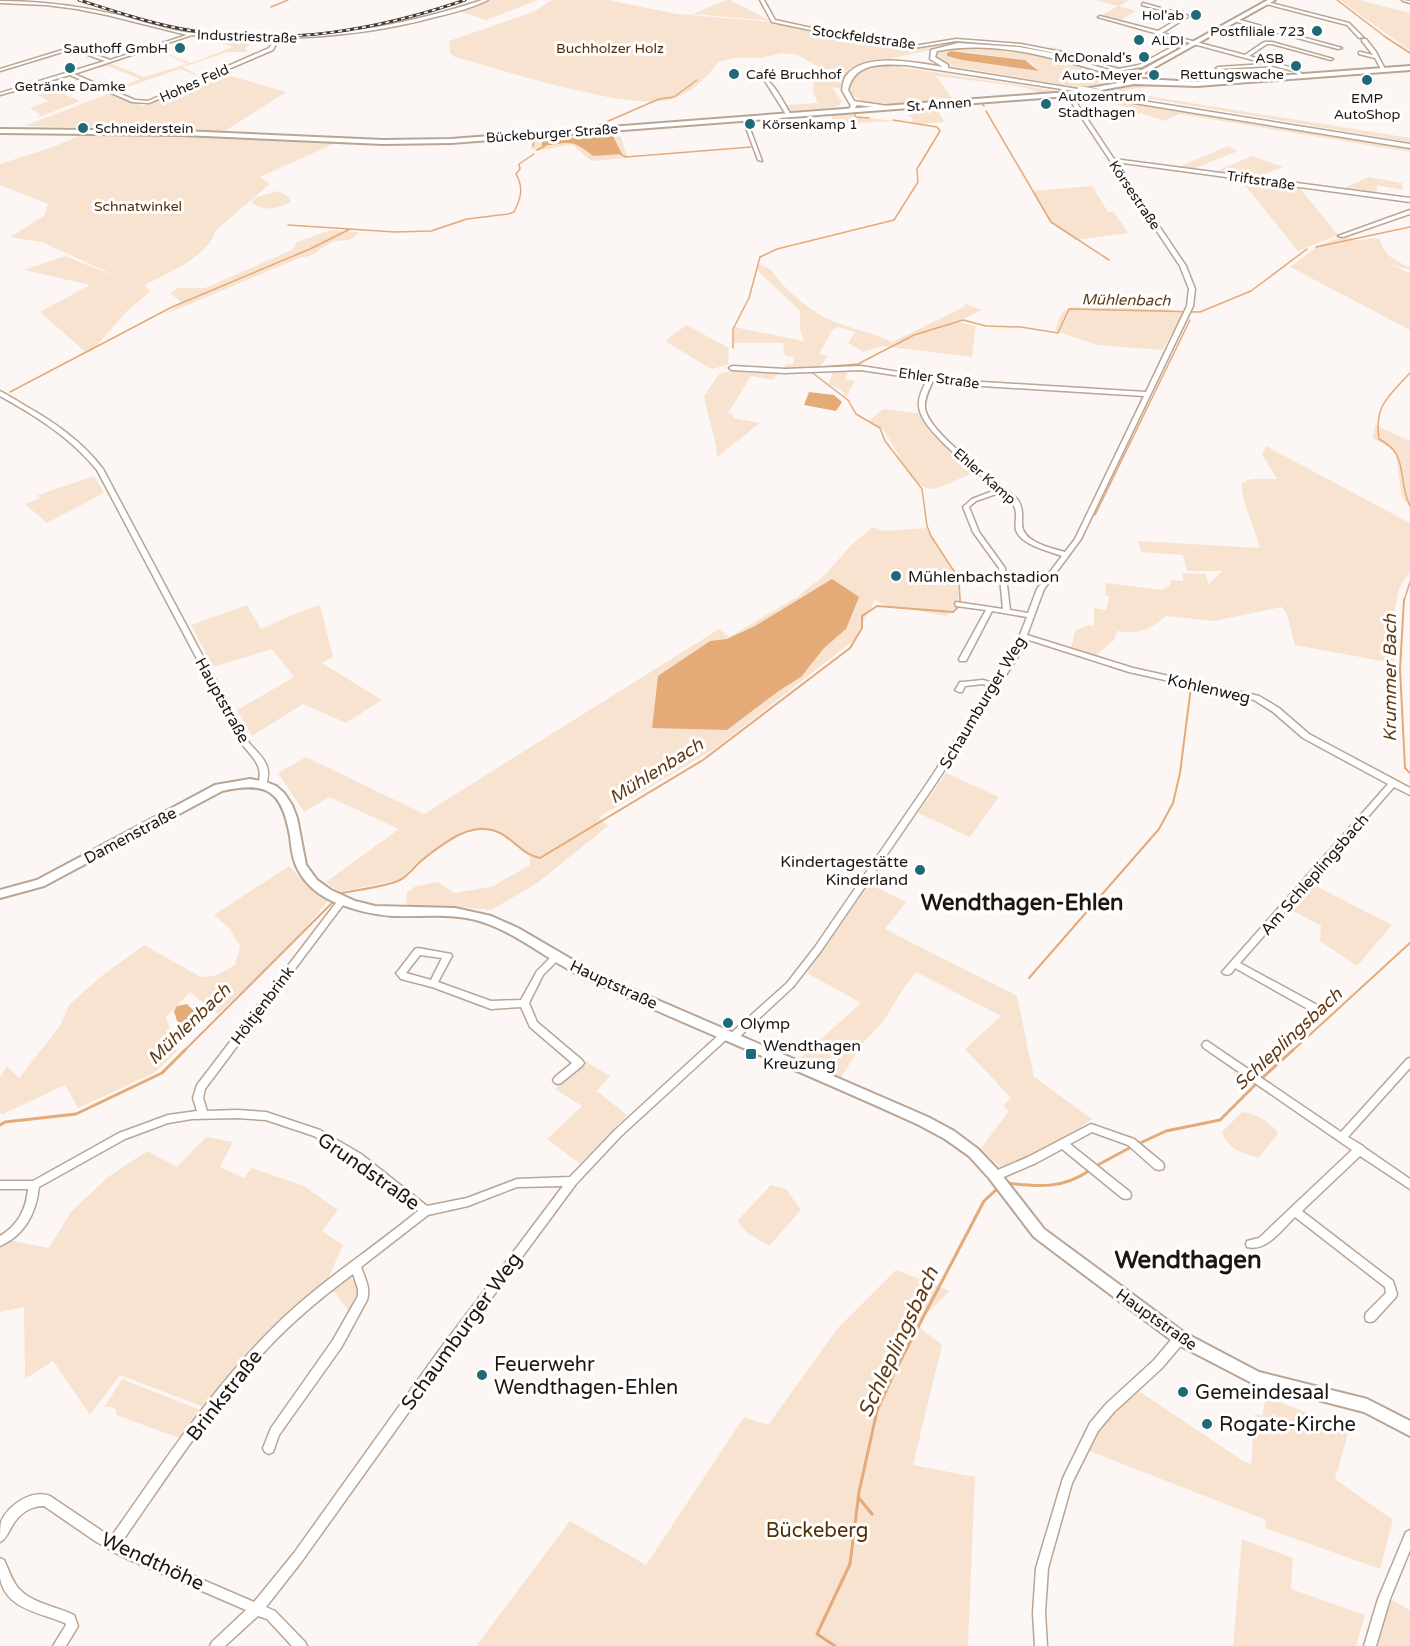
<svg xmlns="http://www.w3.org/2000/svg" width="1410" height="1646" font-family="'Varela Round',sans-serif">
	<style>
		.green { fill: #f8e3d1; fill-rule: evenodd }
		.water { fill: #e4aa78 }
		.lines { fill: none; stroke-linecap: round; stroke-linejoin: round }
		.stream-far2 { stroke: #e4aa78; stroke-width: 1.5 }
		.stream-far1 { stroke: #e4aa78; stroke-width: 2 }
		.stream { stroke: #e4aa78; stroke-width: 3 }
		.minor-casing { stroke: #b9a594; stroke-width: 3 }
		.major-casing { stroke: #b9a594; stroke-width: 4 }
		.highway-casing { stroke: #b9a594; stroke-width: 3 }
		.minor { fill: #fff; fill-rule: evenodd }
		.major { fill: #fff; fill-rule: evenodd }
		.highway { fill: #fff; fill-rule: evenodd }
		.rail-casing { stroke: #413a34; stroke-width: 3 }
		.rail { stroke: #fff; stroke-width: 1.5; stroke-dasharray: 4; stroke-linecap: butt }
		.highway-bridge-casing { stroke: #b9a594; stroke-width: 8; stroke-linecap: butt }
		.highway-bridge { stroke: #fff; stroke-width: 7 }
		.poi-dot { fill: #206976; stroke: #fff; stroke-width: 2 }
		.labels { text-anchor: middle; stroke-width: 6; stroke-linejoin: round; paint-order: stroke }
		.far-poi-label { font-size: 14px; fill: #1e1610; stroke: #fff; text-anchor: end }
		.far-street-label { font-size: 14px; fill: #1e1610; stroke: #fff }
		.far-park-label { font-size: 14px; fill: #542e05; stroke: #fff }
		.far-water-label { font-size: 15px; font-style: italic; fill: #623b15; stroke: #fff }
		.poi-label { font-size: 16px; fill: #1e1610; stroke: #fff; text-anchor: start }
		.street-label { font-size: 16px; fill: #1e1610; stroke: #fff }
		.water-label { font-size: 18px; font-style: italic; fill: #623b15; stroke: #fff }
		.near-street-label { font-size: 20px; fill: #1e1610; stroke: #fff }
		.near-poi-label { font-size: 20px; fill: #1e1610; stroke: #fff; text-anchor: start }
		.near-park-label { font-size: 20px; fill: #542e05; stroke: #fff }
		.near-water-label { font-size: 21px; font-style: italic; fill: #623b15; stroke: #fff }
		.district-label { font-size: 22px; font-weight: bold; fill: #1e1610; stroke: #fff }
		.near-quarter-label { font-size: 24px; font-weight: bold; fill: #1e1610; stroke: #fff }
	</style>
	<rect width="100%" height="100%" fill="#fcf7f4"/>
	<path class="green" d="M488 0H538L486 20 458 11Z
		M552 0H608L677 14 772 22 918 48 916 46C961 34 1006 42 1050 50L1052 47 1130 69 1117 77 1121 80 1088 89 945 65 934 57 937 51 958 44 860 65 844 77 843 89 832 87 841 100 840 105 835 107 790 111 787 105 818 103 813 92 814 83 793 74 822 69 798 55 782 53 761 58H734L718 62C707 78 691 93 672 99 633 113 500 69 455 57L450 53 449 41 533 12ZM966 52 1025 60 1032 63 1039 71 962 60 947 56Z
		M726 0H729L771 21 693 14Z
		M1095 0H1130L1119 6 1136 11 1119 21 1101 16 1118 6Z
		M1340 0H1359L1410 13V51Z
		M200 36 253 40 255 42 244 48 248 52H228L183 67 201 77 180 69 118 90 115 89 140 79 108 66 97 68 110 63 144 77 187 64 154 49 191 63 233 47Z
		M887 65 1063 92 1044 94 1018 86 936 76 953 100 872 104C829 94 853 66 887 65Z
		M220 73 286 92 225 131 24 126 110 93 143 106Z
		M1136 83 1167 85 1130 89 1123 92 1410 138V142L1103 91Z
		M42 84 80 101 37 118 40 114 30 108 48 101 33 92 42 89 38 85Z
		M1090 96 1410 148V152L1179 114 1164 121 1141 113 1113 123 1107 118 1113 115 1110 112 1124 106 1078 97Z
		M935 106 945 122 922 124 913 122 912 117H907L911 114 908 108Z
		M856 112 855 116 894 121 835 124 830 114Z
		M618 130 628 158 591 161 574 146 569 145 538 151 531 149 533 136Z
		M86 133 338 142 260 177 270 184 216 230C207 258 169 272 145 285L150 292 127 311 91 352 83 350 40 312 90 285 24 270 65 256 120 278 42 242 10 237 45 215 48 204 0 185V164L53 147Z
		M1228 146 1238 151 1191 170 1176 168Z
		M1252 156 1283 167 1255 178 1212 173Z
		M1369 177 1402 183 1403 190 1377 185 1376 195 1339 190Z
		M1240 179 1298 186 1338 235 1298 251Z
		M1092 186 1108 212H1114L1128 233 1075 240 1050 222 1032 191Z
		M278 191 289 197 291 202C276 209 267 212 251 203L257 197Z
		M331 230 359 232C351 243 344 239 333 242 322 246 313 258 302 257L166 314 181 302 170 293 178 288H205L292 250 297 242Z
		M1345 236 1356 240 1379 238C1384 255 1394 261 1410 267V270L1390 264 1410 273V330L1290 267 1319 245Z
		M758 264C771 266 775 276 782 284 791 294 804 304 814 311 838 328 867 329 892 342L966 306 963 303 982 310 957 322 976 326 972 357 882 346 863 352 848 343 855 332 838 327 832 331 819 354 828 356 821 366 785 369V365L793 364 794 357 785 356 783 343H734V327L804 341 800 330V311L758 271Z
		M1074 307 1166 309 1183 313 1163 350 1097 345 1055 331C1059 320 1061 308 1074 307Z
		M686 325 729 348 728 365 711 369 665 341Z
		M736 370 778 374 773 380 751 376 728 413 733 415V418L760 423 717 457C716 435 707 417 704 396L719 374Z
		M833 370H849L845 379 855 381 846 397 842 391 829 384Z
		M883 409 918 413 939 438 978 471C968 474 938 490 931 489 907 486 896 443 881 428 878 425 873 423 869 421Z
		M1375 425 1410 441V507L1402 497 1395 451 1373 438Z
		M1266 446 1410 523V571L1399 589 1393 620 1397 650 1393 663 1295 645 1287 614 1282 607 1214 621 1166 616C1149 630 1140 635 1117 631L1114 640 1094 657 1071 650 1075 631 1089 625 1094 626V608L1106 610 1109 596 1105 595 1106 583 1162 590 1170 585 1172 580 1183 581 1182 573 1205 574 1209 584 1222 571H1187L1183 555 1141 552 1138 541 1260 548C1256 532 1239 494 1242 483L1251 479H1277L1262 454Z
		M94 476 104 493 47 523 25 504 40 498 38 495Z
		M873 527 884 531 926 528 959 581C960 596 959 606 947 616L884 605 875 600 854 640 716 748 599 817 608 826 536 884 491 910 449 906 406 907 407 892 416 886 438 882 454 893 491 887 530 865V857L497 830H468L418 862 401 879 339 892 326 882 399 829 329 797 304 812 278 773 306 757 424 814 719 629 729 637 797 597 825 575 851 545Z
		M247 605 261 629 297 613 320 605 333 657 322 663 382 700 346 723 303 704 252 736 237 710 294 677 272 649 213 667 191 625Z
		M946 773 999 797 970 837 918 813Z
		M289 866 302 880 328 901 291 945 218 1014 190 992 166 1017 177 1051 154 1073 78 1108 65 1085 3 1114 0 1113V1077L7 1066 19 1078 60 1026 69 1005 103 975 144 945 201 977 215 976 235 965 240 946 229 928 214 915Z
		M1310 883 1392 925 1357 966 1320 941 1321 926 1288 908Z
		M869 884 906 902 885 929 1017 996 1034 1077 1092 1119C1064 1141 1034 1157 1001 1168L981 1148 1009 1111 1003 1106 1011 1098 965 1049 1001 1016 916 972 901 992 883 1022 862 1044 841 1078 799 1059 861 1003 807 973Z
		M585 1061 610 1076 597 1091 627 1115 580 1164 547 1139 582 1106 555 1089Z
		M1242 1112C1253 1112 1273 1123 1278 1134L1259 1157C1243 1156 1227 1147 1222 1132Z
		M206 1137 233 1142 220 1167 244 1178 252 1168 304 1186 338 1210 322 1231 343 1245 328 1279 298 1303 254 1350 206 1408 120 1375 90 1415 53 1361 25 1379 24 1307 0 1312V1244L8 1240 49 1248 71 1212 108 1177 147 1151 177 1167Z
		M771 1185 786 1189 801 1210 769 1246 747 1233 737 1221Z
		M896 1270 950 1291 915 1324 942 1345 913 1465 975 1477 968 1646H476L570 1521 646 1565 744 1417 768 1425 837 1329Z
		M349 1274 359 1290 352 1315 330 1287Z
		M122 1379 203 1411 182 1439 116 1415V1410L112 1407H104Z
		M1136 1389 1243 1461 1251 1464 1255 1414 1262 1416 1266 1396 1349 1430 1335 1479 1393 1520 1380 1569 1265 1528 1266 1520 1087 1450 1106 1417Z
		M1242 1539 1293 1558 1291 1589 1365 1615 1356 1646H1233Z
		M1390 1599 1410 1610V1646H1377Z"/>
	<path class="water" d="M951 51 1025 60 1039 71 962 60 947 56V53Z
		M613 136 622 154 593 156C571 138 570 143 542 146V140Z
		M809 392 834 395 842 402 836 411 804 405Z
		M832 579 859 597 846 629 824 648 801 677 780 690 727 730 652 728 658 676 710 641 727 639 755 626Z
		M187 1004 201 1018 195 1026 187 1029 177 1021 174 1011 177 1006Z"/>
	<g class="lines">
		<path class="stream-far2" d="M1337 0 1383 35
			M271 7 288 0
			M1384 36 1410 53
			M982 103 984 106
			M986 111 1051 222 1109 260
			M855 113V117L869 118
			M555 130 597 126 659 99 674 97 697 80
			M533 146 534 140 540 136 593 133
			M537 150 545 146
			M620 154 626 157 751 147
			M288 225 395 232 431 231 467 219 508 214 514 212C521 198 524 188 516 174L520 169 519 164 534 154
			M1316 247 1410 227
			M733 348V329L749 298 760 257 777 249 894 220 918 182 917 169 940 131 937 127 893 120
			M810 368 858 364 914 335 963 320 986 326 1021 327 1058 333 1069 309 1200 312 1251 291 1307 249
			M810 371 848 400 856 414 880 428 885 441 922 489 927 526 931 536 959 579 960 601
			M1410 373C1389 396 1374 405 1379 439 1410 455 1396 476 1410 506
			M10 392 172 307 310 249 350 229
			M1095 515 1190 320
			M1404 601 1410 582"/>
		<path class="stream-far1" d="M1404 599 1400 669 1405 768 1410 773
			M960 603V599
			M342 893C356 890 389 886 400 880 408 876 414 867 421 861 437 848 463 827 485 829 509 830 520 855 540 858L703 760 850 648 862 628V616L877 606 953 612 959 606
			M1029 978 1159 829 1173 803 1180 773 1191 687
			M183 1052 333 902
			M1291 1052 1410 943"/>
		<path class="stream" d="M1261 1079 1293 1050
			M0 1125 5 1122 76 1114 162 1073 185 1050
			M1138 1144 1166 1131 1220 1120 1257 1083
			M1096 1166 1133 1146
			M1007 1183C1037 1187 1064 1189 1090 1170
			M859 1498 872 1514
			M835 1646 817 1634 850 1564 859 1492 877 1411 895 1371 984 1201 997 1189"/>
		<defs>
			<path id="minor" d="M482 0H488C472 8 453 13 435 17 384 31 332 37 279 38L273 50 149 103 132 102 70 75 0 95V93L105 61 77 51 69 50 0 71V69L69 48 80 49 110 60 187 35 107 15 77 9 46 5 0 3V1C37 1 73 5 109 13 134 18 159 28 184 32 205 35 227 35 248 36 330 38 405 26 482 0ZM192 35 230 38 275 39 269 48 148 101 135 100 74 74Z
				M760 0H764L775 20 830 32 914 46 956 39 1021 44 1067 53 1118 69 1139 65 1172 47 1173 42 1176 39 1098 17 1100 16 1158 31 1183 16 1142 5 1143 3 1189 16 1162 33 1245 55 1264 42H1272L1333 59 1331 60 1272 44H1267L1249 56 1297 69 1304 76 1302 77 1293 71 1179 40 1177 42 1176 49 1142 67 1118 71 1064 55 1021 46 956 41 914 48 830 34 772 22Z
				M1402 0 1410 1V3L1403 1Z
				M1267 2 1349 23 1363 37 1359 38 1347 25 1266 4Z
				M1234 19H1236L1342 48 1338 49 1234 21Z
				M1362 39H1366L1376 52 1386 71H1382L1375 58 1359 54V52H1361L1373 55 1362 41Z
				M1266 64 1268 65V66L1218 69 1216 68 1218 67Z
				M757 75C773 78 783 102 791 115V116H787L765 81 757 77Z
				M1068 93H1070L1114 159 1410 198V202L1116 162 1186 266 1195 289 1193 306 1081 539 1044 589 1027 635 1133 668 1259 696 1279 708 1309 734 1410 788V795L1394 787 1240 963 1321 1007 1323 1010 1321 1013 1318 1014 1315 1013 1235 968C1232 973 1230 976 1224 974L1222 972 1388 784 1303 738 1273 712 1254 700 1129 672 1026 639 1021 652 936 783 821 951 793 987 736 1040 733 1041 730 1040 729 1037 621 1136 576 1184 443 1364 302 1561 266 1607 275 1611 305 1642 307 1646H292L267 1619 258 1616 225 1646H210L212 1642 246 1610 121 1556 95 1541 44 1506C30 1506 19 1514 12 1526 8 1533 6 1539 0 1542 0 1536 0 1528 1 1522 8 1505 32 1489 50 1496L111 1537C164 1462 215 1383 282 1319 324 1279 373 1248 418 1211L353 1160 314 1136 266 1120 237 1118 192 1119 168 1123 125 1139 39 1187C36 1213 25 1235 0 1246V1236C18 1225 26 1210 28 1189H0V1181H33L119 1133 168 1115 197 1111 193 1098 197 1085 339 899H345L346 901 205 1089 203 1098 207 1111 237 1110 266 1112 320 1130 361 1154 427 1206 467 1198 517 1179 570 1177 615 1130 723 1031 726 1030 729 1031 730 1034 787 983 815 947 930 779 990 687 983 684 965 686 962 692H959L955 690 960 682H963L983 680 993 683 1013 652 1027 617 992 611 966 661H960L959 659 986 610 956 606 955 604 956 602 1003 609 999 568 973 532 963 507 972 499 998 489C979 473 920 431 919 406 918 397 923 388 927 380L861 370 785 373 732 370 729 368 732 366 785 369 861 366 950 380 1146 392 1187 306 1189 289 1180 266 1066 94ZM933 381 950 384 1144 396 1075 539 1065 552C1051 548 1022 542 1022 524 1022 514 1023 508 1018 500 998 481 928 434 925 408 924 399 929 389 933 381ZM1002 492C1010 499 1016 504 1016 516 1016 521 1015 525 1016 530 1021 545 1049 551 1062 556L1037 589 1028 613 1010 610 1005 568 979 532 969 507 976 501ZM563 1186 435 1356 294 1553 254 1602 129 1548 121 1543C167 1477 211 1408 267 1349 293 1321 322 1297 353 1274L358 1289V1296L333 1340 271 1428 263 1448 265 1452 269 1454 273 1452 279 1435 341 1348 367 1300C371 1289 365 1278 361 1267L428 1215 468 1206 517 1187Z
				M742 117 746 118 762 161 758 160Z
				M1410 210V214L1343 237 1338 236Z
				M0 391C8 395 16 400 24 405 54 422 82 441 103 469L249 743C262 757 274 766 265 787H259L258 785C264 765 253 759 242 744L97 470C70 437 36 416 0 396Z
				M418 948 451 954 452 956 438 982 491 1001 521 1000 537 971 553 955H559L560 957 559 959 543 975 529 1003 537 1022 582 1060 584 1063 582 1066 561 1083 558 1084 555 1083 553 1080 555 1077 572 1063 530 1027 521 1007 491 1009 432 987 401 979 396 973 398 971 415 949ZM420 955 442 958 431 980 406 973Z
				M1207 1041 1341 1132 1407 1059 1410 1058V1068L1348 1137 1363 1146 1365 1148 1410 1179V1189L1360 1156 1302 1211 1393 1281 1397 1294 1396 1297 1374 1321 1370 1322 1366 1321 1365 1317 1366 1313 1386 1293 1385 1287 1295 1217C1282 1229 1267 1252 1247 1247L1246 1244 1247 1241 1259 1238 1352 1150 1204 1048 1202 1045 1204 1042Z
				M1091 1124 1134 1139 1163 1163 1164 1166 1163 1169 1159 1170 1155 1169 1128 1145 1092 1132 1070 1144 1130 1192 1131 1195 1130 1198 1126 1199 1122 1198 1062 1149 1036 1163 999 1179 995 1180 991 1179 990 1176 991 1173 1028 1157Z
				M1180 1333 1184 1334 1185 1338 1184 1342 1162 1368 1114 1412 1098 1431 1072 1483 1048 1568 1045 1613 1047 1646H1035L1033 1613 1036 1568 1063 1478 1090 1423 1106 1404 1154 1360 1176 1334Z
				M1410 1530V1550L1390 1599 1376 1646H1364L1378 1599 1406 1532Z
				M0 1558 4 1560C8 1568 11 1578 16 1585 28 1603 56 1606 74 1615L78 1626 66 1646H53L66 1625 65 1623C41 1613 5 1609 0 1578 0 1572 0 1564 0 1558Z"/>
			<path id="major" d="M1268 0H1275L1130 81 1143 79 1197 82 1410 66V70L1197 86 1134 84 1068 96 451 143 383 144 182 135 0 133V129L182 131 383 140 451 139 1068 92 1124 82V80Z
				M250 779 266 782 276 786 284 793 292 805 297 818 306 865 317 880 331 890 355 901 375 906 455 908 491 916 518 928 595 973 928 1117 954 1131 978 1149 998 1170 1044 1229 1185 1333 1259 1372 1367 1399 1410 1421V1436L1364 1412 1252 1383 1175 1343 1034 1237 989 1178 969 1156 945 1139 919 1125C809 1074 696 1030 587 979 552 963 523 937 488 924 458 912 425 917 393 916 373 915 351 909 332 901 315 893 302 881 295 863 292 855 291 845 290 836 282 790 267 781 222 791L44 886 0 898V890L37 880 215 785Z"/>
			<path id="highway" d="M958 43 1019 47 1057 54 1134 78 1131 80C1068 63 1003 38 937 51L935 57 948 65V68L1084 90 1081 92 906 65C882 64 855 62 848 90L854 101 888 106 891 108 890 109 857 105 853 111 848 110 851 106 842 90C843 86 843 80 846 76 864 51 917 63 943 67L930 59 931 50Z
				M1087 92 1410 144V148L1085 95V93Z"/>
		</defs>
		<use href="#minor" class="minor-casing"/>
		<use href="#major" class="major-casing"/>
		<use href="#highway" class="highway-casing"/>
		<use href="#minor" class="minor"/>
		<use href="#major" class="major"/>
		<use href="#highway" class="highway"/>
		<defs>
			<path id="rail" d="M79 0C117 12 155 25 194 31 287 46 377 30 465 0"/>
		</defs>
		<use href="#rail" class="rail-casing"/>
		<use href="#rail" class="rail"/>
		<defs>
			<path id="highway-bridge" d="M1081 90 1099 93"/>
		</defs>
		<use href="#highway-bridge" class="highway-bridge-casing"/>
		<use href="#highway-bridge" class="highway-bridge"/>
	</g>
	<g class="poi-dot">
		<circle cx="1196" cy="15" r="6"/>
		<circle cx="1317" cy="31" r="6"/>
		<circle cx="1139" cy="40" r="6"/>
		<circle cx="180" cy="48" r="6"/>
		<circle cx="1144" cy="57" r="6"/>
		<circle cx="1296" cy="66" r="6"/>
		<circle cx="70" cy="68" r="6"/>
		<circle cx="734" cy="74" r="6"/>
		<circle cx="1154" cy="75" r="6"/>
		<circle cx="1367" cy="80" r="6"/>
		<circle cx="1046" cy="104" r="6"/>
		<circle cx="750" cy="124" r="6"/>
		<circle cx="83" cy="128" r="6"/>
		<circle cx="896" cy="576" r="6"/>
		<circle cx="920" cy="870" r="6"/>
		<circle cx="728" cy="1023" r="6"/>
		<rect x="745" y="1048" width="12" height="12" rx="3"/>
		<circle cx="482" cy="1375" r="6"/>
		<circle cx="1183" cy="1392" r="6"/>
		<circle cx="1207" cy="1424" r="6"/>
	</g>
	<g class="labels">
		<g class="far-poi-label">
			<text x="1184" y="20">Hol'ab</text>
			<text x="1305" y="36">Postfiliale 723</text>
			<text x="1151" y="45" text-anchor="start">ALDI</text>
			<text x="168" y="53">Sauthoff GmbH</text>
			<text x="1132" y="62">McDonald's</text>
			<text x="1284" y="63">ASB<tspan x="1284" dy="16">Rettungswache</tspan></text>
			<text x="746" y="79" text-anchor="start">Café Bruchhof</text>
			<text x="1142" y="80">Auto-Meyer</text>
			<text x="70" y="91" text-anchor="middle">Getränke Damke</text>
			<text x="1058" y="101" text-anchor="start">Autozentrum<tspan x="1058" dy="16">Stadthagen</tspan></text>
			<text x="1367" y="103" text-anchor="middle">EMP<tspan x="1367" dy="16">AutoShop</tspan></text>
			<text x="762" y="129" text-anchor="start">Körsenkamp 1</text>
			<text x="95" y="133" text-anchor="start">Schneiderstein</text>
		</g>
		<g class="far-street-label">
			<text transform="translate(247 36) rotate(2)" y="5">Industriestraße</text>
			<text transform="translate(864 37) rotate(8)" y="5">Stockfeldstraße</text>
			<text transform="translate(194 83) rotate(-24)" y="5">Hohes Feld</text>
			<text transform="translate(939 104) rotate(-4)" y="5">St. Annen</text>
			<text transform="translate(552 133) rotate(-4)" y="5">Bückeburger Straße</text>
			<text transform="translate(1261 180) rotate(8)" y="5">Triftstraße</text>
			<text transform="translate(1135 195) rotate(56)" y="5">Körsestraße</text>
			<text transform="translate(939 378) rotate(8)" y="5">Ehler Straße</text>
			<text transform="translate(985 476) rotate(41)" y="5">Ehler Kamp</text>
		</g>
		<g class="far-park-label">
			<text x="610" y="53">Buchholzer Holz</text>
			<text x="138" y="211">Schnatwinkel</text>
		</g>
		<g class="far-water-label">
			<text transform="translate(1126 300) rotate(1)" y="5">Mühlenbach</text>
		</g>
		<g class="poi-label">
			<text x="908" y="582">Mühlenbachstadion</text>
			<text x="908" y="867" text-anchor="end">Kindertagestätte<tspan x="908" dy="18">Kinderland</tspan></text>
			<text x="740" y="1029">Olymp</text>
			<text x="763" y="1051">Wendthagen<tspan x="763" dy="18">Kreuzung</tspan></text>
		</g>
		<g class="street-label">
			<text transform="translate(1209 688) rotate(13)" y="6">Kohlenweg</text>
			<text transform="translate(223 700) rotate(61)" y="6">Hauptstraße</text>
			<text transform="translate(982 702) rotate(-59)" y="6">Schaumburger Weg</text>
			<text transform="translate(130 835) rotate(-28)" y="6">Damenstraße</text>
			<text transform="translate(1314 874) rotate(-49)" y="6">Am Schleplingsbach</text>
			<text transform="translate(614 984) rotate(25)" y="6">Hauptstraße</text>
			<text transform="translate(262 1005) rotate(-53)" y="6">Höltjenbrink</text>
			<text transform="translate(1157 1319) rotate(35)" y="6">Hauptstraße</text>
		</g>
		<g class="water-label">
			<text transform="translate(1390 678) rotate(-90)" y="6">Krummer Bach</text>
			<text transform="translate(656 771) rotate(-32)" y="6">Mühlenbach</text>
			<text transform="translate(189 1024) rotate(-44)" y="6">Mühlenbach</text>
			<text transform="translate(1288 1039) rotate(-43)" y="6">Schleplingsbach</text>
		</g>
		<g class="near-street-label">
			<text transform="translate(369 1171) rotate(35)" y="7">Grundstraße</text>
			<text transform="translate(461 1331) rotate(-54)" y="7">Schaumburger Weg</text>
			<text transform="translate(224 1395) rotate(-52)" y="7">Brinkstraße</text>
			<text transform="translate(153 1561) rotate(25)" y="7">Wendthöhe</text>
		</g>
		<g class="near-poi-label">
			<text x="494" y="1371">Feuerwehr<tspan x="494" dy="23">Wendthagen-Ehlen</tspan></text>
			<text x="1195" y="1399">Gemeindesaal</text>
			<text x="1219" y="1431">Rogate-Kirche</text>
		</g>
		<g class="near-park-label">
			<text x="817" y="1537">Bückeberg</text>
		</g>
		<g class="near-water-label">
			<text transform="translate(898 1342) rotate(-65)" y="7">Schleplingsbach</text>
		</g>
		<g class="district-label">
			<text x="1022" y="910">Wendthagen-Ehlen</text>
		</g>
		<g class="near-quarter-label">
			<text x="1188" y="1268">Wendthagen</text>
		</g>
	</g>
</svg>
